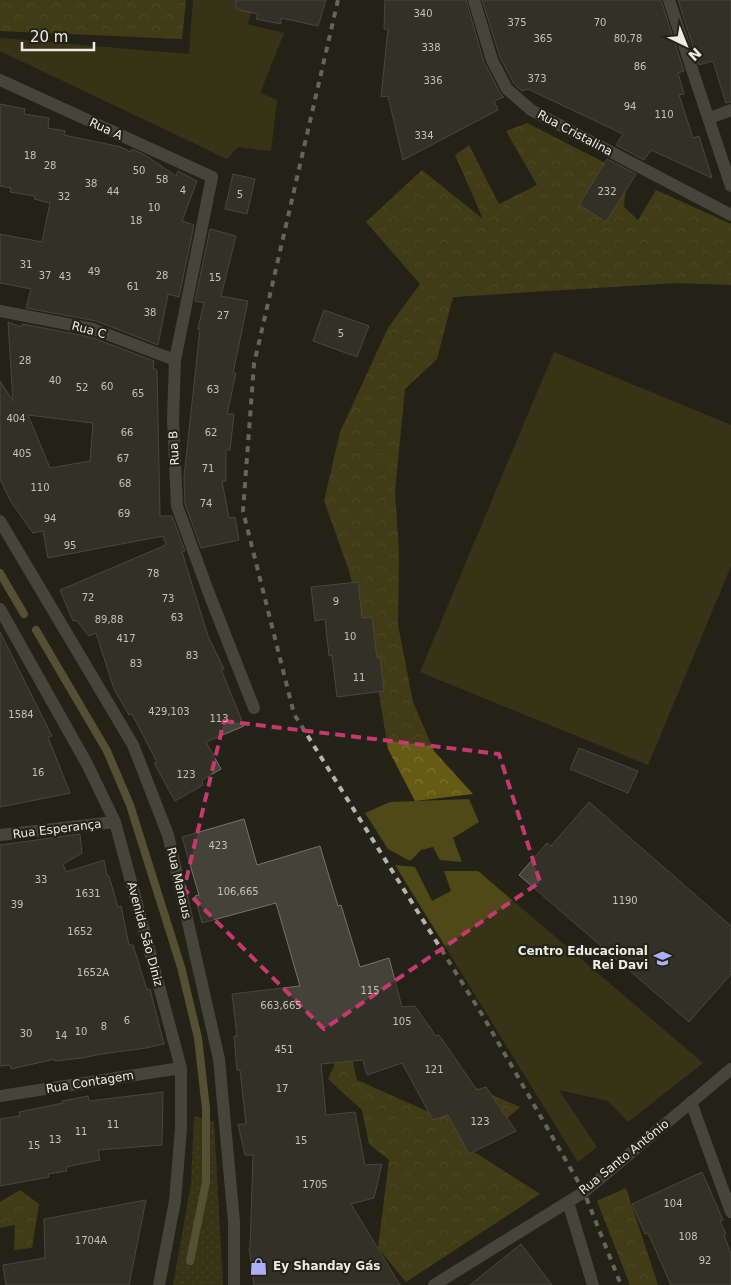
<svg xmlns="http://www.w3.org/2000/svg" width="731" height="1285" font-family="'DejaVu Sans',sans-serif">
	<style>
		.grass { fill: #4f4817 }
		.forest { fill: url(#forest-crowns) }
		.garden { fill: url(#garden-dots) }
		.lines { fill: none; stroke-linecap: round; stroke-linejoin: round }
		.stream { stroke: #8f8855; stroke-width: 8 }
		.building { fill: #454338; stroke: #757367; fill-rule: evenodd }
		.minor { stroke: #706f63; stroke-width: 12 }
		.rail { stroke: #b5b5ad; stroke-width: 4; stroke-dasharray: 6 6; stroke-linecap: butt }
		.marked { fill: none; stroke: #c83870; stroke-width: 4; stroke-dasharray: 10 6; stroke-linejoin: round }
		.labels { text-anchor: middle; stroke-width: 4.5; stroke-linejoin: round; paint-order: stroke }
		.number-label { font-size: 10px; fill: #c2c2ba }
		.street-label { font-size: 12px; fill: #ecece5; stroke: #242318 }
		.poi-label { font-size: 12px; font-weight: bold; fill: #ecece5; stroke: #242318; text-anchor: end }
	</style>
	<defs>
		<pattern id="forest-crowns" width="20" height="18" patternUnits="userSpaceOnUse" patternTransform="scale(1.25)"><rect width="20" height="18" fill="#655b14"/><path d="M2 6a3 3 0 1 1 6 0M12 15a3 3 0 1 1 6 0" fill="none" stroke="#7b7336"/></pattern>
		<pattern id="garden-dots" width="8" height="8" patternUnits="userSpaceOnUse" patternTransform="scale(1.25)"><rect width="8" height="8" fill="#4f4817"/><path d="M2 2h.1M6 6h.1" fill="none" stroke="#686339" stroke-width="1.8" stroke-linecap="round"/></pattern>
	</defs>
	<rect width="100%" height="100%" fill="#242318"/>
	<path class="grass" d="M193 0H257L247 24 284 33 260 93 277 100 271 151 238 147 227 159 0 51V38L189 54Z
		M554 352 731 425V566L648 765 420 672Z
		M469 799 479 822 453 838 462 862 440 860 433 847 421 850 410 861 388 849 365 813 390 802Z
		M395 865 415 867 432 901 451 891 444 871H478L703 1063 628 1122 608 1101 559 1090 597 1147 578 1162Z"/>
	<path class="forest" d="M0 0H186L182 39 0 31Z
		M527 123 627 174 624 207 638 220 656 190 731 224V285L677 283 453 297 437 359 405 389 395 491 399 553 398 625 413 702 434 751 473 794 415 801 388 749 374 663 348 568 324 501 340 432 388 328 420 284 366 222 422 170 483 219 455 155 469 145 499 204 537 185 506 131Z
		M347 1037 357 1080 438 1116 474 1087 520 1107 471 1150 540 1194 406 1282 378 1248 389 1160 369 1144 362 1110 328 1079Z
		M626 1188 658 1285H630L597 1201Z
		M20 1190 39 1204 32 1248 14 1250 15 1225 0 1228V1202Z"/>
	<path class="garden" d="M194 1116 214 1122 223 1285H173L191 1184Z"/>
	<g class="lines">
		<path class="stream" d="M0 573 24 614
			M36 630 107 751 130 805 181 967 198 1038 206 1109V1182L190 1261"/>
	</g>
	<path class="building" d="M236 0H326L318 26 281 18V24L256 19 258 14 236 9Z
		M385 0H466L484 62 500 93 504 97 494 101 498 110 403 160 388 96 381 97 388 29H384Z
		M482 0H661L684 71 678 73 684 94 679 95 693 138 699 136 712 178 651 150 644 160 616 145 623 134 528 89 522 91 514 84 500 57Z
		M678 0H731V102L726 103 713 61 699 65Z
		M0 104 25 109 24 114 49 118 48 128 65 131 64 135 121 147 131 152 132 149 145 155 176 176 178 171 197 181 182 221 194 225 179 297 168 294 158 345 96 321 26 308 31 289 0 283V234L42 242 50 203 34 199 35 196 10 192 11 188 0 186Z
		M607 159 636 174 606 222 579 205Z
		M233 174 255 179 247 214 225 209Z
		M210 229 236 236 221 296 248 301 233 373H236L227 414H234L230 450H226V481H222L229 518 235 517 239 540 201 548 185 504 184 477 200 329H198L204 303 195 301Z
		M324 310 369 326 357 357 313 341Z
		M8 322 21 327 22 324 91 337 154 361 153 368 157 370 160 516H172L185 551 182 552 208 636 224 669H221L244 726 206 742 221 769 202 780 203 785 175 801 154 763 157 762 132 714 129 715 114 689 96 633 89 636 76 620 73 621 60 590 166 545 163 536 48 558 43 531 33 533 11 502 0 479V381L13 401ZM28 415 93 423 90 461 50 468Z
		M358 582 362 618 372 617 377 658H380L384 691 337 697 332 655 329 656 325 619 315 621 311 587Z
		M0 632 52 736 48 737 70 793 0 807Z
		M579 748 638 771 628 793 570 769Z
		M589 802 731 926V974L689 1022 519 875 547 843 551 846Z
		M244 819 257 865 320 846 338 906 341 905 360 967 389 958 402 1007 415 1006 436 1036 439 1035 477 1090 486 1087 516 1131 469 1154 448 1115 433 1120 402 1063 367 1075 363 1060 321 1064 326 1115 355 1112 365 1165 382 1164 374 1198 351 1204 400 1285H254L249 1248H250L253 1155H245L238 1124H246L240 1070H237L234 1036H237L232 994 300 986 276 903 202 923 195 896 199 895 182 837Z
		M80 834 82 853 63 864 66 872 104 860 107 876H109L118 907 121 906 129 945H133L147 990 150 989 164 1044 146 1048 101 1054 82 1058 55 1061V1059L11 1069 10 1065 0 1066V845Z
		M163 1092 162 1145 98 1150 100 1160 66 1167 67 1171 48 1174 49 1177 0 1186V1119L20 1116 19 1112 63 1103 62 1101 88 1096 89 1101Z
		M702 1172 723 1220 720 1221 726 1234 724 1235 731 1254V1285H671L648 1233 645 1234 632 1204Z
		M146 1200 129 1285H6L3 1265 45 1258 44 1219Z
		M521 1244 552 1285H470Z"/>
	<g class="lines">
		<path class="minor" d="M474 0 492 60 507 89 531 110 731 215
			M669 0 731 186
			M0 80 212 177 175 360 173 420 177 506 208 591 254 708
			M710 118 731 110
			M0 311 93 329 175 360
			M0 521 133 745 168 835 219 1059 234 1222V1285
			M0 609 87 764 115 822 181 1068V1129L175 1201 159 1285
			M0 835 115 822
			M0 1096 181 1068
			M691 1102 731 1212
			M568 1202 593 1285
			M434 1285 584 1192 731 1069"/>
		<path class="rail" d="M338 0 254 364 243 511 294 714 483 1016 584 1192 621 1285"/>
	</g>
	<path d="M0 0H731V1285H0ZM224 721 499 754 540 882 324 1029 184 889Z" fill="#242318" fill-opacity=".55" fill-rule="evenodd"/>
	<path class="marked" d="M224 721 499 754 540 882 324 1029 184 889Z"/>
	<defs>
		<symbol id="school-bare" viewBox="-9 -9 18 18"><path d="M0-5L7-2L0 1L-7-2ZM-4 1L0 2.5L4 1V4Q0 6-4 4Z" fill="#abaffb" stroke="#242318" stroke-width="2.5" paint-order="stroke"/></symbol>
		<symbol id="shop-bare" viewBox="-9 -9 18 18"><path d="M-5-2.5h2.3a2.7 3.5 0 0 1 5.4 0H5L5.5 6h-11ZM-1.5-2.5h3a1.5 2.3 0 0 0-3 0Z" fill="#abaffb" stroke="#242318" stroke-width="2.5" paint-order="stroke"/></symbol>
	</defs>
	<g fill-rule="evenodd">
		<use href="#school-bare" x="650" y="946" width="25" height="25"/>
		<use href="#shop-bare" x="246" y="1254" width="25" height="25"/>
	</g>
	<g class="labels">
		<g class="number-label">
			<text x="423" y="17">340</text>
			<text x="517" y="26">375</text>
			<text x="600" y="26">70</text>
			<text x="543" y="42">365</text>
			<text x="628" y="42">80,78</text>
			<text x="431" y="51">338</text>
			<text x="640" y="70">86</text>
			<text x="537" y="82">373</text>
			<text x="433" y="84">336</text>
			<text x="630" y="110">94</text>
			<text x="664" y="118">110</text>
			<text x="424" y="139">334</text>
			<text x="30" y="159">18</text>
			<text x="50" y="169">28</text>
			<text x="139" y="174">50</text>
			<text x="162" y="183">58</text>
			<text x="91" y="187">38</text>
			<text x="183" y="194">4</text>
			<text x="113" y="195">44</text>
			<text x="607" y="195">232</text>
			<text x="240" y="198">5</text>
			<text x="64" y="200">32</text>
			<text x="154" y="211">10</text>
			<text x="136" y="224">18</text>
			<text x="26" y="268">31</text>
			<text x="94" y="275">49</text>
			<text x="45" y="279">37</text>
			<text x="162" y="279">28</text>
			<text x="65" y="280">43</text>
			<text x="215" y="281">15</text>
			<text x="133" y="290">61</text>
			<text x="150" y="316">38</text>
			<text x="223" y="319">27</text>
			<text x="341" y="337">5</text>
			<text x="25" y="364">28</text>
			<text x="55" y="384">40</text>
			<text x="107" y="390">60</text>
			<text x="82" y="391">52</text>
			<text x="213" y="393">63</text>
			<text x="138" y="397">65</text>
			<text x="16" y="422">404</text>
			<text x="127" y="436">66</text>
			<text x="211" y="436">62</text>
			<text x="22" y="457">405</text>
			<text x="123" y="462">67</text>
			<text x="208" y="472">71</text>
			<text x="125" y="487">68</text>
			<text x="40" y="491">110</text>
			<text x="206" y="507">74</text>
			<text x="124" y="517">69</text>
			<text x="50" y="522">94</text>
			<text x="70" y="549">95</text>
			<text x="153" y="577">78</text>
			<text x="88" y="601">72</text>
			<text x="168" y="602">73</text>
			<text x="336" y="605">9</text>
			<text x="177" y="621">63</text>
			<text x="109" y="623">89,88</text>
			<text x="350" y="640">10</text>
			<text x="126" y="642">417</text>
			<text x="192" y="659">83</text>
			<text x="136" y="667">83</text>
			<text x="359" y="681">11</text>
			<text x="169" y="715">429,103</text>
			<text x="21" y="718">1584</text>
			<text x="219" y="722">113</text>
			<text x="38" y="776">16</text>
			<text x="186" y="778">123</text>
			<text x="218" y="849">423</text>
			<text x="41" y="883">33</text>
			<text x="238" y="895">106,665</text>
			<text x="88" y="897">1631</text>
			<text x="625" y="904">1190</text>
			<text x="17" y="908">39</text>
			<text x="80" y="935">1652</text>
			<text x="93" y="976">1652A</text>
			<text x="370" y="994">115</text>
			<text x="281" y="1009">663,665</text>
			<text x="127" y="1024">6</text>
			<text x="402" y="1025">105</text>
			<text x="104" y="1030">8</text>
			<text x="81" y="1035">10</text>
			<text x="26" y="1037">30</text>
			<text x="61" y="1039">14</text>
			<text x="284" y="1053">451</text>
			<text x="434" y="1073">121</text>
			<text x="282" y="1092">17</text>
			<text x="480" y="1125">123</text>
			<text x="113" y="1128">11</text>
			<text x="81" y="1135">11</text>
			<text x="55" y="1143">13</text>
			<text x="301" y="1144">15</text>
			<text x="34" y="1149">15</text>
			<text x="315" y="1188">1705</text>
			<text x="673" y="1207">104</text>
			<text x="688" y="1240">108</text>
			<text x="91" y="1244">1704A</text>
			<text x="705" y="1264">92</text>
		</g>
		<g class="street-label">
			<text transform="translate(106 129) rotate(25)" y="4">Rua A</text>
			<text transform="translate(575 133) rotate(28)" y="4">Rua Cristalina</text>
			<text transform="translate(89 330) rotate(15)" y="4">Rua C</text>
			<text transform="translate(174 448) rotate(-93)" y="4">Rua B</text>
			<text transform="translate(57 829) rotate(-7)" y="4">Rua Esperança</text>
			<text transform="translate(179 883) rotate(77)" y="4">Rua Manaus</text>
			<text transform="translate(145 934) rotate(75)" y="4">Avenida São Diniz</text>
			<text transform="translate(90 1082) rotate(-9)" y="4">Rua Contagem</text>
			<text transform="translate(624 1157) rotate(-39)" y="4">Rua Santo Antônio</text>
		</g>
		<g class="poi-label">
			<text x="648" y="955">Centro Educacional<tspan x="648" dy="14">Rei Davi</tspan></text>
			<text x="273" y="1270" text-anchor="start">Ey Shanday Gás</text>
		</g>
	</g>
	<g transform="translate(686 45) rotate(137)" stroke="#242318" stroke-width="4" paint-order="stroke">
	<path d="M0-4L9 19L0 12L-9 19Z" fill="#ecece5"/>
	<text y="-8" font-size="14" font-weight="bold" text-anchor="middle" fill="#ecece5">N</text>
	</g>
	<path d="M22 42v8h72v-8" fill="none" stroke="#ecece5" stroke-width="2.5"/>
	<text x="30" y="42" font-size="15" fill="#ecece5" stroke="#242318" stroke-width="4" paint-order="stroke">20 m</text>
</svg>
